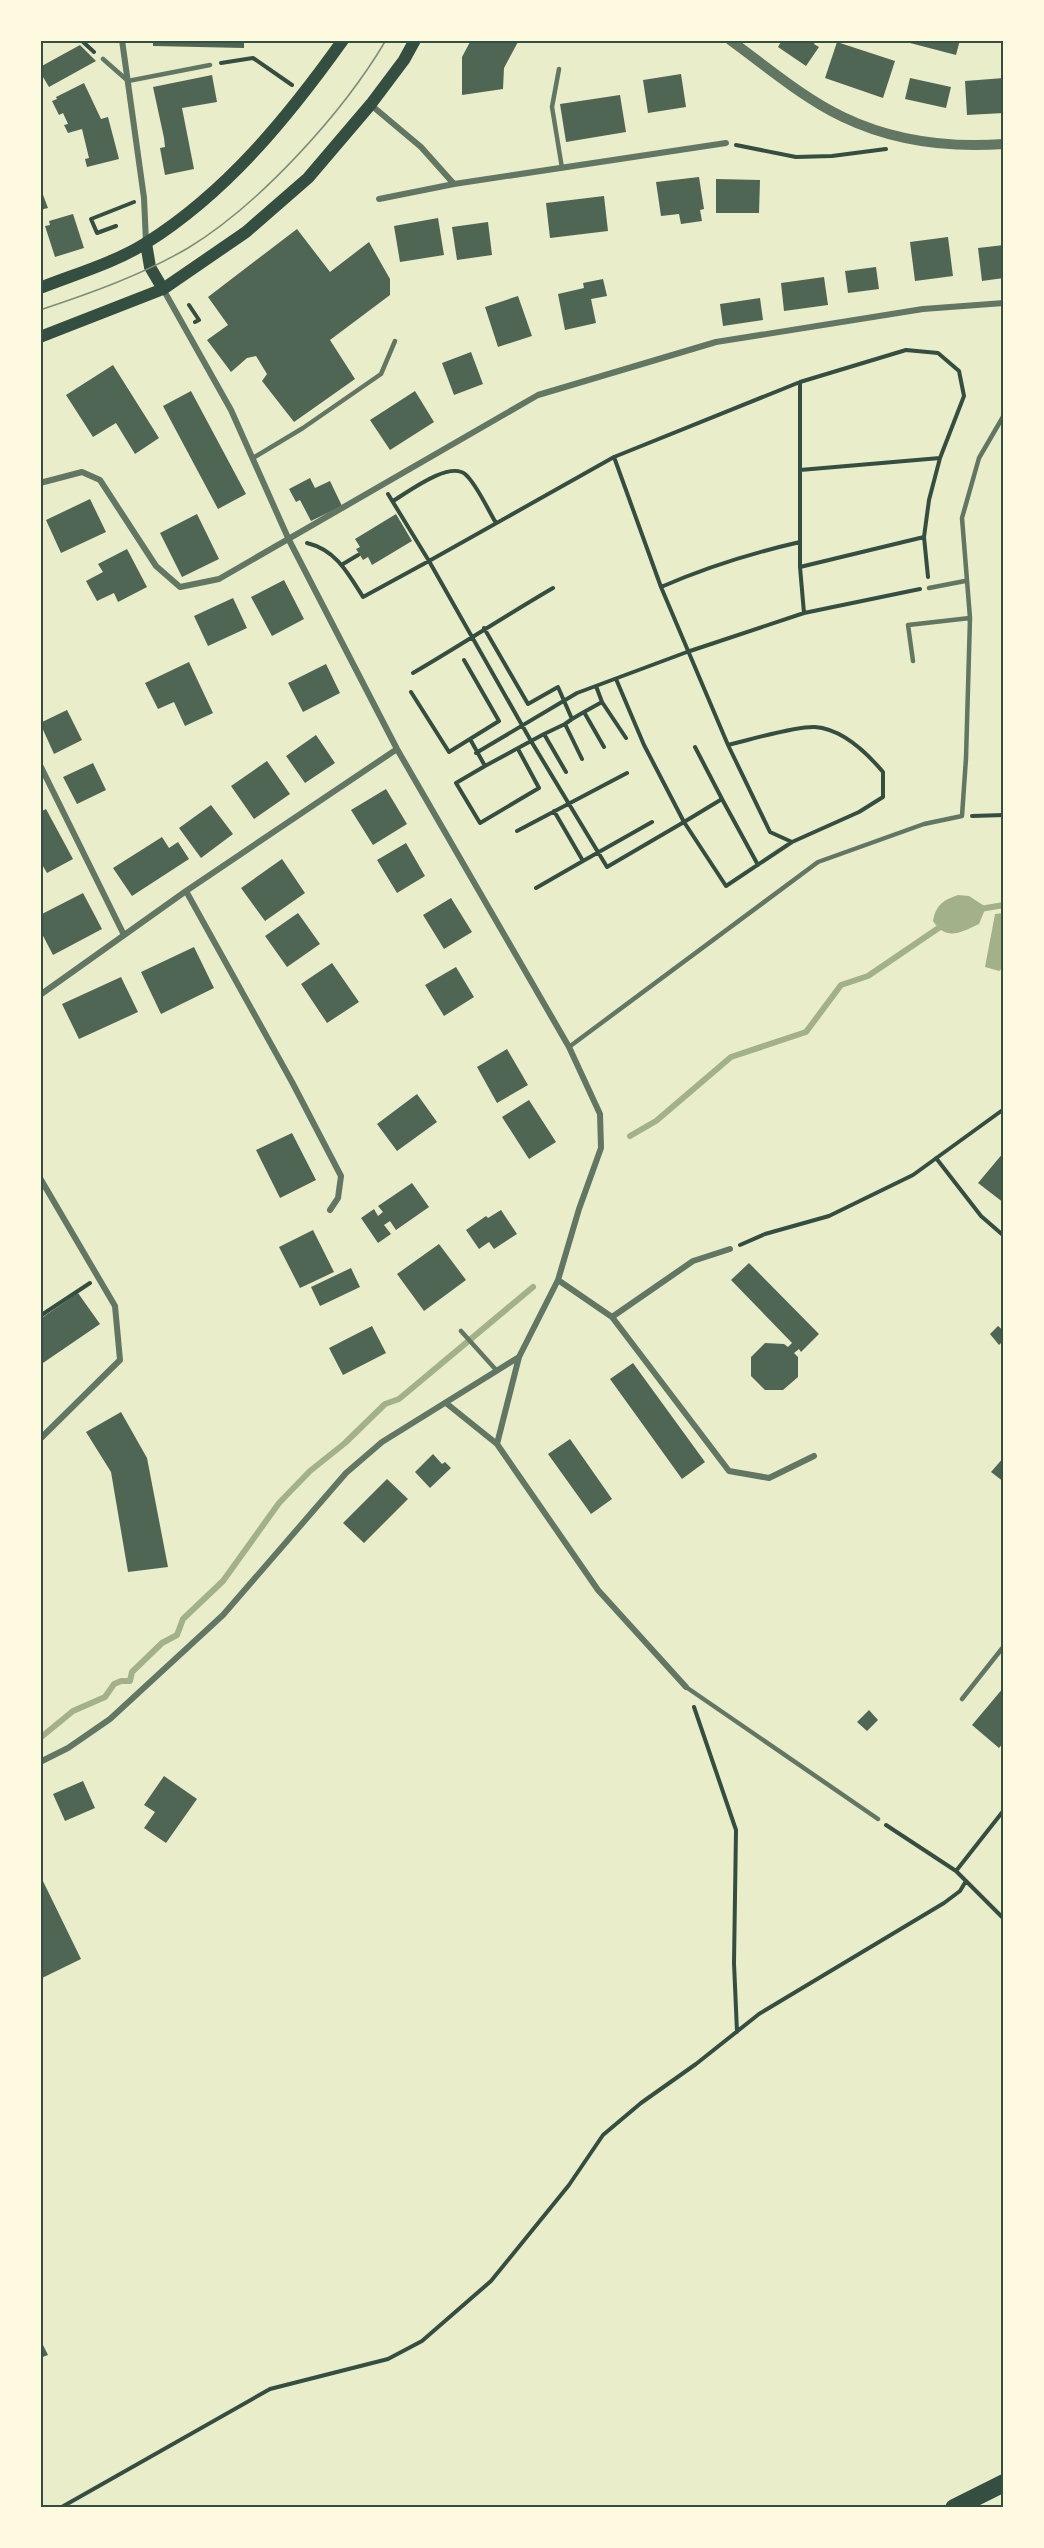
<svg xmlns="http://www.w3.org/2000/svg" width="1044" height="2548" font-family="'Alegreya Sans',sans-serif">
	<style>
		.water { fill: #a3b18a }
		.lines { fill: none; stroke-linecap: round; stroke-linejoin: round }
		.stream { stroke: #a3b18a; stroke-width: 6 }
		.building { fill: #4f6655 }
		.path { stroke: #344e41; stroke-width: 4 }
		.service { stroke: #617663; stroke-width: 4.5 }
		.minor { stroke: #617663; stroke-width: 6 }
		.tertiary { stroke: #617663; stroke-width: 10 }
		.secondary { stroke: #344e41; stroke-width: 12 }
		.motorway { stroke: #344e41; stroke-width: 18 }
		.tram { stroke: #7c8e77; stroke-width: 1.5 }
		.neatline { fill: none; stroke: #344e41; stroke-width: 2 }
	</style>
	<rect width="100%" height="100%" fill="#e9edc9"/>
	<path class="water" d="M958 895 969 896 986 907 979 924C960 933 946 941 933 921 936 905 943 900 958 895Z
		M1003 913V968L999 971 985 967 995 914Z"/>
	<g class="lines">
		<path class="stream" d="M980 909 1004 905
			M630 1136 656 1121 731 1057 806 1032 841 985 868 976 943 925
			M40 1738 73 1711 105 1697 114 1684 121 1681H130L132 1672 162 1643 177 1635 183 1619 223 1581 279 1503 310 1471 345 1443 385 1404 399 1399 533 1287"/>
	</g>
	<path class="building" d="M153 40H244V48L153 46Z
		M471 40H519L504 68 503 89 462 95V57Z
		M782 40H816L814 44 819 47 806 66 778 47Z
		M910 40H960L956 55 910 43Z
		M837 42 895 61 883 98 825 78Z
		M80 45 96 61 49 87 40 72V67Z
		M681 74 686 107 648 113 643 80Z
		M212 75 217 102 182 108 194 169 165 175 160 148 165 147 164 138 153 87Z
		M910 78 951 87 946 108 905 99Z
		M1004 78V113L967 115 965 81Z
		M84 83 101 119 108 117 119 159 87 167 85 159 89 158 82 129 68 133 64 125 68 124 63 113 59 115 52 101 57 99 56 97Z
		M620 95 626 132 566 142 560 104Z
		M699 177 704 209 700 210 702 221 681 224 679 214 661 216 656 182Z
		M716 179 760 180 759 213H716Z
		M40 187 48 208 40 210Z
		M604 196 608 231 550 238 546 203Z
		M73 214 84 248 55 257 45 226 50 225 49 221Z
		M438 218 444 255 400 262 394 226Z
		M488 222 492 255 457 260 452 227Z
		M297 229 330 272 369 242 390 279V295L330 340 355 379 294 422 262 381 267 374 256 356 247 358 231 372 207 340 228 325 208 297Z
		M948 237 953 276 915 281 910 242Z
		M1004 245V278L982 281 978 248Z
		M876 267 879 289 848 293 845 271Z
		M824 277 828 305 784 311 781 283Z
		M603 279 607 296 591 299 596 323 565 330 558 294 584 288 583 283Z
		M518 296 532 336 498 347 485 307Z
		M760 298 763 320 723 326 720 304Z
		M471 352 483 384 454 395 442 363Z
		M113 365 159 438 135 454 116 423 93 437 66 395Z
		M191 391 246 494 218 509 163 406Z
		M415 391 434 422 390 450 370 420Z
		M310 478 315 488 330 481 342 506 311 521 300 500 296 502 289 489Z
		M90 499 106 532 61 553 46 520Z
		M197 514 219 559 182 577 160 533Z
		M396 514 412 541 372 565 368 557 363 560 356 549 360 547 355 539Z
		M127 549 147 587 118 602 114 593 97 601 86 581 103 572 98 564Z
		M284 580 304 619 272 636 251 597Z
		M233 598 247 628 208 646 194 616Z
		M189 662 213 713 185 726 174 702 158 709 145 683Z
		M326 664 340 693 303 712 288 683Z
		M67 710 82 740 54 754 40 723Z
		M316 735 335 763 305 783 286 756Z
		M267 761 290 794 254 819 231 786Z
		M93 763 106 790 77 804 63 777Z
		M386 789 407 824 373 845 351 810Z
		M211 805 233 834 201 858 179 828Z
		M46 809 73 859 47 873 40 861V812Z
		M162 837 169 848 178 842 189 859 132 896 113 868Z
		M406 843 425 876 397 893 377 860Z
		M282 859 305 893 265 921 241 888Z
		M83 893 102 929 53 955 40 930V915Z
		M451 898 472 932 444 949 423 915Z
		M298 913 320 944 287 967 265 936Z
		M194 947 214 988 161 1014 141 972Z
		M332 963 359 1002 327 1023 301 984Z
		M456 967 474 997 444 1016 425 985Z
		M121 977 138 1012 79 1039 62 1004Z
		M507 1049 528 1085 497 1103 477 1067Z
		M417 1094 437 1122 397 1151 377 1124Z
		M529 1100 556 1142 529 1159 502 1117Z
		M292 1133 316 1180 280 1198 256 1150Z
		M1004 1152V1203L978 1183Z
		M412 1183 429 1207 396 1230 390 1221 384 1225 391 1234 378 1243 361 1218 374 1209 378 1216 383 1212 378 1206Z
		M501 1210 517 1234 494 1249 489 1242 479 1249 466 1230 486 1216 488 1218Z
		M313 1230 334 1272 300 1288 279 1247Z
		M439 1244 466 1280 424 1311 397 1274Z
		M749 1263 819 1334 801 1352 799 1349 794 1353 798 1357V1377L783 1390H765L751 1376V1357L765 1343 784 1344 788 1347 792 1343 731 1280Z
		M351 1268 360 1287 320 1306 311 1287Z
		M78 1293 100 1324 40 1365V1319Z
		M372 1326 386 1353 343 1375 329 1348Z
		M998 1326 1004 1331V1340L999 1345 990 1334Z
		M633 1363 705 1462 682 1479 610 1379Z
		M121 1412 147 1458 168 1567 128 1572 111 1472 86 1432Z
		M570 1439 612 1499 591 1514 548 1454Z
		M433 1454 442 1464 445 1462 451 1468 430 1488 415 1472Z
		M1004 1457V1482L991 1472Z
		M387 1479 408 1499 364 1543 343 1523Z
		M1004 1687V1742L999 1748 972 1725Z
		M869 1710 878 1720 867 1731 857 1722Z
		M164 1776 197 1799 166 1843 144 1828 155 1812 144 1805Z
		M83 1781 95 1808 65 1821 53 1794Z
		M40 1875 81 1959 40 1979Z
		M40 2339 48 2355 40 2358Z"/>
	<g class="lines">
		<path class="path" d="M81 40 94 52
			M221 63 253 58 292 85
			M736 145 796 157 832 156 886 149
			M116 226 97 233 91 219 134 202
			M189 305 199 320 195 322
			M800 382V470
			M614 457 661 587 728 745C749 740 795 726 815 727 842 729 867 753 883 772V797L859 812 792 842
			M388 494 429 561 614 457 800 382 906 350 938 353 959 371 964 396 940 458 929 500 924 537 928 577
			M393 501C408 492 449 461 465 474 476 483 488 510 496 523
			M307 543C336 550 348 573 363 597L429 561 531 741 607 867 684 822 644 745 616 679
			M343 564 358 555
			M800 567 924 537
			M661 587C707 567 752 553 800 542
			M804 613 800 567V470L940 458
			M484 628 528 704 558 687 572 719 584 712 604 747
			M413 673C461 645 505 616 553 588
			M596 686 602 702
			M411 692 449 752 499 721 464 660
			M584 712 602 702 626 738
			M572 719 565 724 582 759
			M565 724 544 734 566 772
			M470 739 485 766 544 734
			M695 747 722 799 684 822 726 886 792 842 770 832 728 745
			M476 753 577 693 687 652 804 613 920 589
			M485 766 456 783 480 823 539 788 518 749
			M722 799 758 865
			M972 816 1004 815
			M517 831 627 773
			M583 861 652 822
			M536 888 583 861 554 811
			M936 1158 981 1216 1004 1236
			M740 1245 765 1234 829 1216 913 1175 1004 1109
			M40 1316 90 1283
			M694 1707 736 1830 734 1963 737 2032
			M886 1825 956 1871 1004 1919
			M956 1871 1004 1810
			M60 2508 270 2389 388 2359 422 2341 491 2281 569 2185 603 2135 641 2103 696 2064 759 2014 944 1903 960 1891 966 1881"/>
		<path class="service" d="M103 59 128 81 210 65
			M559 69 552 107 562 168
			M253 458 303 428 381 374 395 341
			M929 588 965 581
			M913 661 908 625 970 618
			M569 1047 818 862 924 824 962 816 966 758 970 618 962 518 979 458 1004 415
			M461 1331 497 1371
			M686 1687 878 1819
			M962 1699 1004 1646"/>
		<path class="minor" d="M122 40 144 198 146 242
			M371 105 421 147 454 184 726 143
			M379 199 454 184
			M163 289 231 410 289 540 397 749 569 1047 600 1114 601 1148 579 1209 558 1280 519 1357 497 1444 598 1590 686 1687
			M40 483 82 472 100 480 156 566 180 587 219 579 538 395 716 342 923 309 1004 303
			M40 765 124 935
			M186 891 292 1082 341 1176 338 1198 330 1210
			M40 995 186 891 397 749
			M40 1178 115 1306 120 1360 40 1439
			M558 1280 612 1317 693 1261 730 1249
			M612 1317 729 1471 769 1478 814 1456
			M446 1403 497 1444
			M40 1762 68 1748 110 1719 223 1615 346 1473 382 1442 519 1357"/>
		<path class="tertiary" d="M730 40C766 66 803 98 843 117 893 141 949 148 1004 144"/>
		<path class="secondary" d="M146 243 150 267 163 289
			M40 288C75 274 114 263 146 243 227 192 288 117 343 40
			M40 337 163 289 246 232 308 178 371 104 404 60 415 40"/>
		<path class="motorway" d="M954 2508 1004 2483"/>
		<path class="tram" d="M40 310C91 293 142 275 188 248 260 204 343 113 386 40"/>
	</g>
	<rect width="1044" height="2548" fill="none" stroke="#fefae0" stroke-width="84"/>
	<rect x="42" y="42" width="960" height="2464" class="neatline"/>
</svg>
